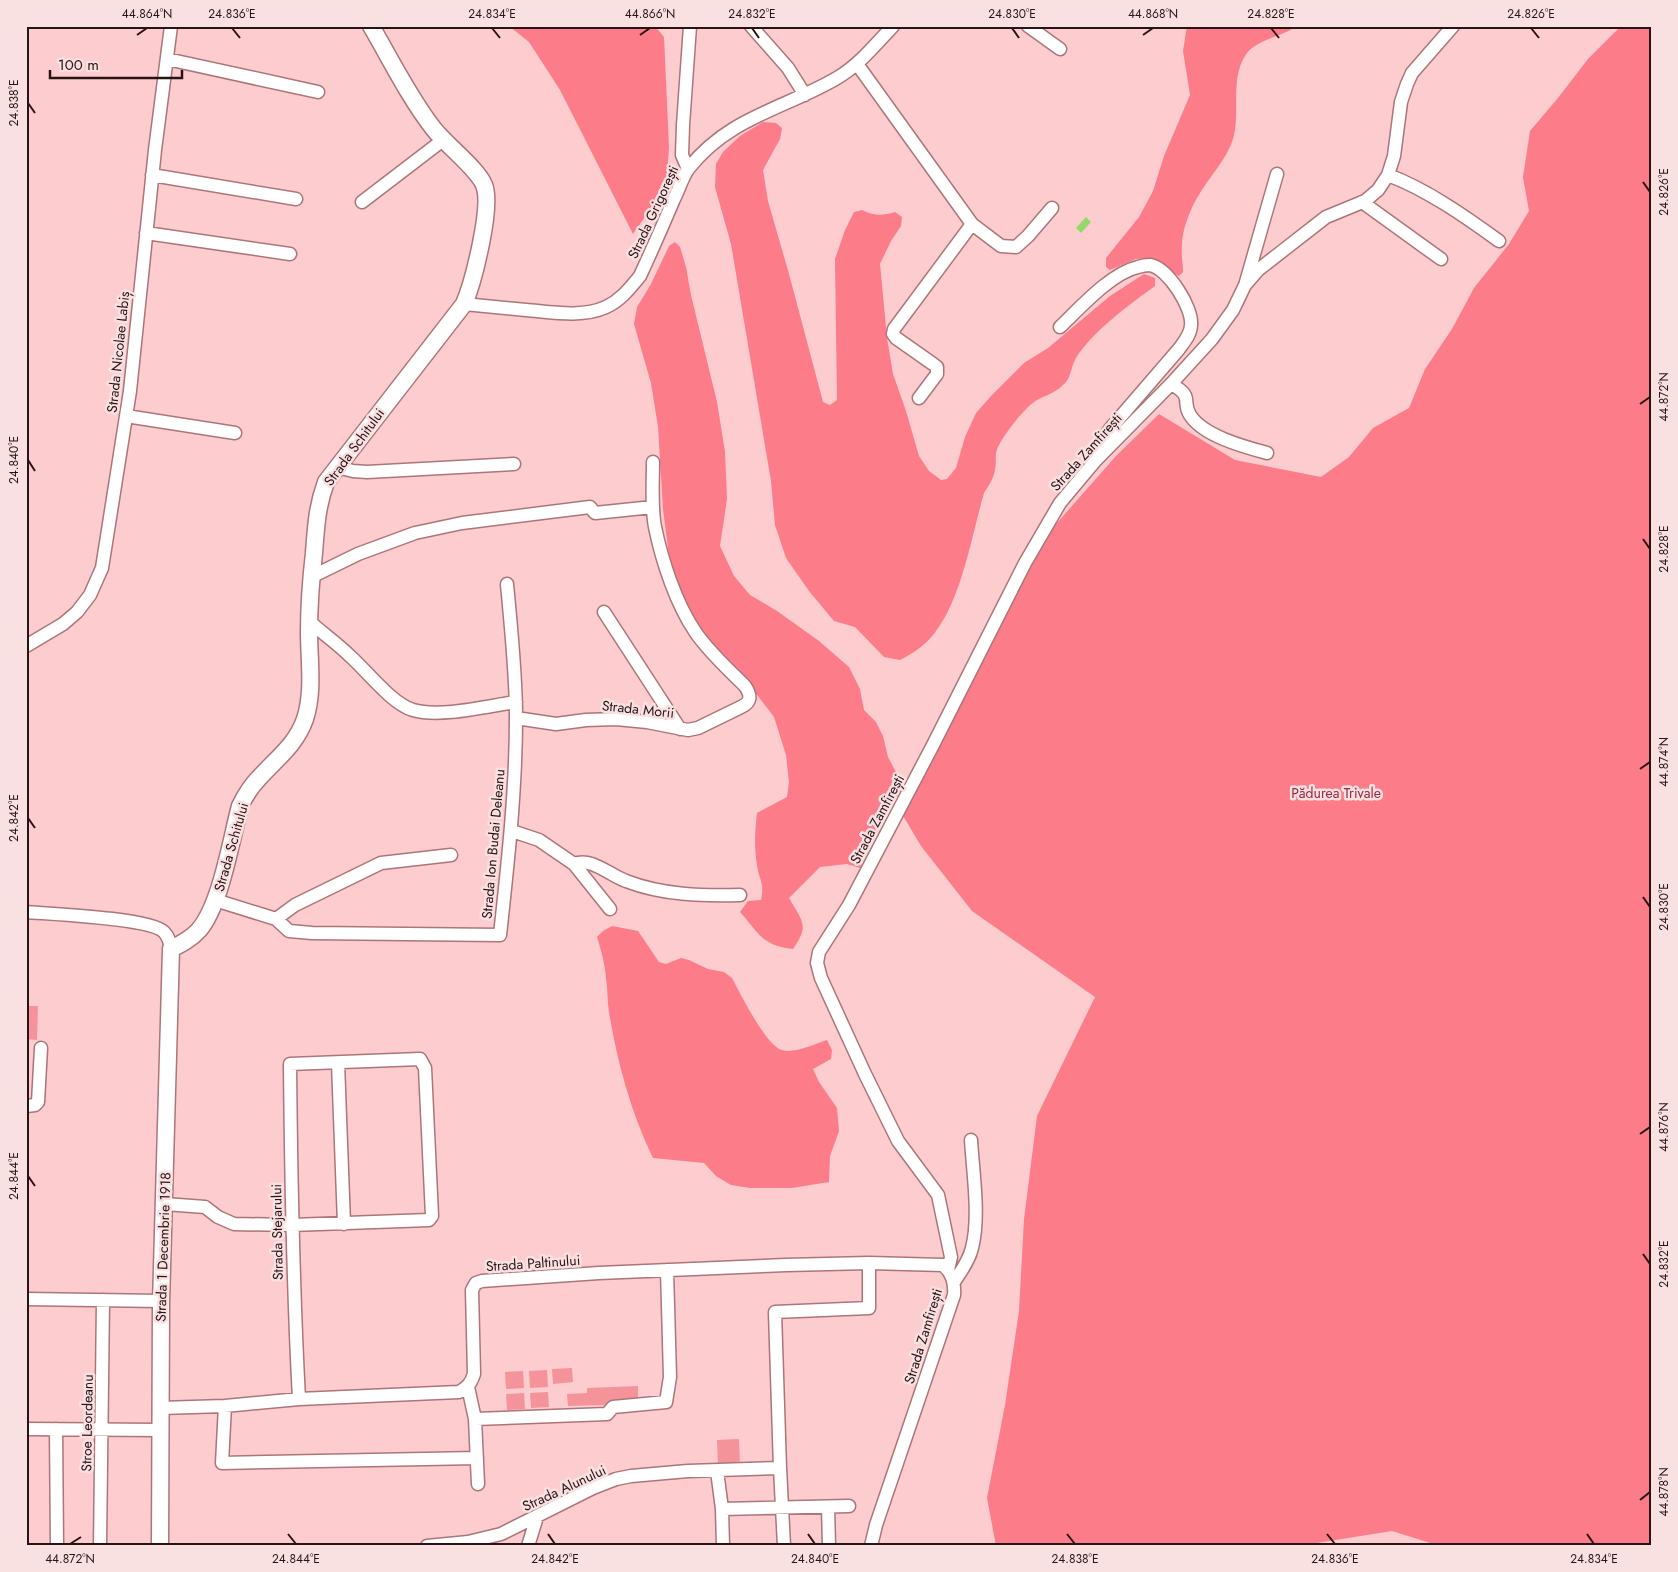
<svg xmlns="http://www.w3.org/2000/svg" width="1678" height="1572" font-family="Jost,sans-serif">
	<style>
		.green { fill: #f5939b }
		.forest { fill: #fc7c8a }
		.water { fill: #95d86b }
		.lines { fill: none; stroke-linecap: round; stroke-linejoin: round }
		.minor-casing { stroke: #ac7579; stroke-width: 15 }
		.major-casing { stroke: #ac7579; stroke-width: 19 }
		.minor { stroke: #fff; stroke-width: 12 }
		.major { stroke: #fff; stroke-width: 16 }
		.ticks { fill: none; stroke: #281315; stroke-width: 2 }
		.labels { text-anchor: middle; stroke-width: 5; stroke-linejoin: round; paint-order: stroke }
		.street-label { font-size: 14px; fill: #281315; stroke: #f9e0e1 }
		.park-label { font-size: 14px; fill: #98263c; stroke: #f9e0e1 }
		.neatline { fill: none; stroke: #281315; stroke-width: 2 }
		.ticks-label { font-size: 12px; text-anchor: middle; fill: #281315 }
	</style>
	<rect width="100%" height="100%" fill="#fdccce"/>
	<path class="green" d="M26 1006H38L37 1040 26 1039Z
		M572 1368 573 1382 553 1384 552 1369Z
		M547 1370 548 1387 530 1388 529 1371Z
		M523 1371 524 1388 506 1389 505 1372Z
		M638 1386V1400L610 1401V1405L568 1406 567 1394 587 1393V1388Z
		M548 1392 549 1407 531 1408 530 1393Z
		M524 1393 525 1409 507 1410 506 1394Z
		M739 1439 740 1465H718L717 1440Z"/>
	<path class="forest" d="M509 26H655L664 37 669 147 666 187 633 234 560 90 529 42Z
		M1187 26H1297C1283 36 1257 40 1247 53 1229 77 1241 112 1233 139 1226 161 1208 178 1197 198 1190 210 1182 230 1182 245 1181 254 1183 263 1183 272L1179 276 1149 258 1136 259 1110 270 1106 267V258L1139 217 1153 191 1164 156 1190 95 1183 51Z
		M1621 26H1652V1546H1440L1392 1531 1298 1546H996L987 1498 1005 1405 1019 1311 1024 1219 1037 1116 1095 997 972 911 921 846 902 814 1049 532 1116 456 1159 414 1235 460 1321 477 1349 457 1373 428 1409 408 1425 369 1452 329 1474 288 1509 244 1529 211 1523 177 1530 131 1558 98 1588 59Z
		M763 122 776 123 782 128 780 139 763 170 768 201 789 274 823 402 830 405 837 400 835 259 845 230 854 212 862 210C874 216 882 216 895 212L902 217 901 226 891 241 880 264 887 338 893 374 906 411 919 456 929 471 941 480 947 479 956 468 965 437 976 413 992 395 1024 363 1048 348 1110 296 1144 274 1155 278V286C1130 304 1092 332 1076 358 1071 366 1071 379 1063 385 1055 393 1046 395 1037 400 1025 407 1004 434 998 447 994 455 997 461 995 469 994 478 989 485 984 493 972 534 962 597 936 631 927 644 914 653 900 660L884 657 855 627 834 621 809 591 786 558 775 525 771 481 731 244 715 187 716 164 723 152 740 136Z
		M675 242 680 247 686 267 691 295 717 402 725 452 727 499 720 546 734 576 750 595 777 611 819 641 849 667 860 689 864 710 876 722 883 736 888 757 898 776V794L870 840 860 868 847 864 820 867 789 898C802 921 810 925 793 949 761 945 760 934 740 912L748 901 761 900C765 882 759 881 757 865 754 848 755 830 757 813L787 797 789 782 786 755 774 717 758 696 727 662 691 617 678 585 669 556 663 509 658 427 651 383 634 324 637 307 651 284 669 246Z
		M612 926 638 931 659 962 666 964 681 958 689 960 708 969 724 972 732 978C740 993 766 1046 782 1050 794 1054 815 1044 827 1040L832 1050 831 1059 813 1069 819 1082 837 1108 839 1131 830 1156 829 1182 792 1188H750L731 1185 716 1176 704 1163 653 1158C631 1113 617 1061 609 1012 607 1001 608 989 606 978 605 964 601 950 597 937L603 931Z"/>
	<path class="water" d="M1086 217 1091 222 1081 233 1076 228Z"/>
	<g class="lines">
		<defs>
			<path id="minor" d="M751 26 788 68 805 95
				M1028 26 1060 49
				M167 59 318 92
				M857 64 972 224 1001 246 1016 247 1028 236 1052 208
				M688 169 682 155 683 125 690 26
				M152 175 296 199
				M1388 175C1426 189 1466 217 1499 241
				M362 202 443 140
				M1362 202 1441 259
				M146 233 290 254
				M1246 282 1277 174
				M464 304C484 306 505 308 526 310 551 312 582 318 606 307 621 300 630 288 640 276 652 250 663 225 674 199 679 190 682 177 689 168 729 117 784 109 837 78 859 65 875 45 893 26
				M1060 327C1080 308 1111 273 1138 267 1141 266 1147 265 1150 265 1168 268 1193 308 1191 325 1191 334 1184 342 1179 349L1110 429 1090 457
				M1171 384C1195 397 1181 401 1190 415 1203 436 1245 447 1267 453
				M919 398 937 374V367L933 364 896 338 893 334 894 329 972 224
				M126 416 235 433
				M337 467 353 471 367 472 514 464
				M311 577 358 554 415 533 462 523 590 507 595 513 653 507
				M604 612 680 729
				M309 621C322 633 337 643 350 656 367 671 392 704 413 710 440 718 488 706 516 702
				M26 646 63 624 77 612 90 595 102 568 130 391 155 150 171 26
				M516 718 556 724 586 720 616 719 647 722 688 730 698 728 741 707C752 702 751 695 745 686 728 669 710 653 696 633 676 604 662 561 655 527 651 506 653 483 653 462
				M512 831 539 840 574 864 610 909
				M574 864C592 857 609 875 626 881 662 895 702 896 740 895
				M215 900 276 919 289 931 312 933 500 935C508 862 516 790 516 717 516 673 511 628 507 584
				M26 912C50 914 150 918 164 932 169 937 170 943 171 949
				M276 919 295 905 381 863 451 855
				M338 1063 344 1224
				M26 1106 35 1105 38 1102 41 1048
				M165 1204 205 1207 218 1217 234 1224 292 1225 429 1220 432 1216 425 1068 420 1059 290 1064C291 1176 293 1287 299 1399
				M948 1270 951 1257 938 1195 898 1141 865 1074 821 978 817 963 819 952 849 905 933 745 1025 563 1060 503 1096 460 1171 384 1212 339 1233 310 1245 285 1258 270 1326 217 1365 201 1378 190 1388 175 1394 156 1401 102 1407 84 1412 73 1453 26
				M954 1282C961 1271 969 1261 972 1248 980 1217 973 1173 971 1140
				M26 1299 161 1301
				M468 1387 475 1419 478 1484
				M225 1406 222 1463 477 1458
				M160 1408 225 1406 299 1399 459 1392C468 1387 471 1383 474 1374L472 1290 476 1283 482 1281 599 1273 786 1265 869 1263 943 1265C952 1273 955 1282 954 1295L876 1525 871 1546
				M475 1419 607 1414 613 1407 666 1402 670 1377 667 1270
				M26 1429 160 1430
				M56 1429 57 1546
				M717 1471 722 1509 723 1546
				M828 1507 829 1546
				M722 1509 849 1506
				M100 1546 103 1300
				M427 1546 468 1542 501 1534 593 1488 616 1479 631 1476 688 1471 780 1468
				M528 1546 537 1517
				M784 1546 780 1468 775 1312 869 1308V1263"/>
			<path id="major" d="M160 1546 161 1303 171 949C181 944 191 939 199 930 221 904 231 840 240 806 245 796 251 786 259 778 276 759 296 745 305 719 314 692 309 660 309 632 309 606 311 579 314 553 316 527 317 506 326 482L464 304C473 283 493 206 484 185 478 169 445 144 433 128 409 97 391 60 371 26"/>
		</defs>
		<use href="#minor" class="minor-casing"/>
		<use href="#major" class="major-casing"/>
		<use href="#minor" class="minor"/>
		<use href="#major" class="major"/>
	</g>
	<path class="ticks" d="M232 28 240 38M492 28 500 38M752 28 759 38M1012 28 1019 38M1271 28 1279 38M1531 28 1539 38M137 35 147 28M640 35 650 28M1143 35 1153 28M28 103 35 113M1643 182 1650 192M1640 404 1650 397M28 460 35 471M1643 539 1650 549M1640 769 1650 762M28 818 35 828M1643 897 1650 907M1640 1134 1650 1127M28 1176 35 1186M1643 1254 1650 1264M1640 1500 1650 1492M288 1534 296 1544M548 1534 555 1544M808 1534 815 1544M1067 1534 1075 1544M1327 1534 1335 1544M1587 1534 1594 1544M70 1544 81 1537"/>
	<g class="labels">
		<g class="street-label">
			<text transform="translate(653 212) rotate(-65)" y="5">Strada Grigorești</text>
			<text transform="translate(118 352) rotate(-84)" y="5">Strada Nicolae Labiș</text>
			<text transform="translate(354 447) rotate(-54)" y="5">Strada Schitului</text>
			<text transform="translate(1086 452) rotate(-48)" y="5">Strada Zamfirești</text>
			<text transform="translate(638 709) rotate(6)" y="5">Strada Morii</text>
			<text transform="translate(877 819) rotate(-62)" y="5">Strada Zamfirești</text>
			<text transform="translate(493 844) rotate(-85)" y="5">Strada Ion Budai Deleanu</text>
			<text transform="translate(231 847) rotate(-74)" y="5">Strada Schitului</text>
			<text transform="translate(277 1232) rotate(-91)" y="5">Strada Stejarului</text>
			<text transform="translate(163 1247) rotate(-88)" y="5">Strada 1 Decembrie 1918</text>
			<text transform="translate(533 1263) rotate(-4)" y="5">Strada Paltinului</text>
			<text transform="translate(923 1336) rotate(-73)" y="5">Strada Zamfirești</text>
			<text transform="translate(87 1423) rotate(-89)" y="5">Stroe Leordeanu</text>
			<text transform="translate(564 1488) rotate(-25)" y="5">Strada Alunului</text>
		</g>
		<g class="park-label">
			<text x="1336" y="798">Pădurea Trivale</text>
		</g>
	</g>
	<rect width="1678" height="1572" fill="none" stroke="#f9e0e1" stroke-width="55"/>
	<path d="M50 70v8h132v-8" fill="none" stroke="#281315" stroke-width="2.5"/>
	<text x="58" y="70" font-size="15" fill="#281315" stroke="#f9e0e1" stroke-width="4" paint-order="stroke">100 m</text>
	<rect x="28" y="28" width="1622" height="1516" class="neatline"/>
	<g class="ticks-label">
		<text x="147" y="18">44.864°N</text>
		<text x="232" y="18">24.836°E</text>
		<text x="492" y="18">24.834°E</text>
		<text x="650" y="18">44.866°N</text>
		<text x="752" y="18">24.832°E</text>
		<text x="1012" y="18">24.830°E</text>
		<text x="1153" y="18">44.868°N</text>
		<text x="1271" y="18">24.828°E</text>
		<text x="1531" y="18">24.826°E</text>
		<text transform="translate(14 103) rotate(-90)" y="4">24.838°E</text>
		<text transform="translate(1664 192) rotate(-90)" y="4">24.826°E</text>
		<text transform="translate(1664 397) rotate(-90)" y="4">44.872°N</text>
		<text transform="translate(14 460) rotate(-90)" y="4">24.840°E</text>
		<text transform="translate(1664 549) rotate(-90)" y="4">24.828°E</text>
		<text transform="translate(1664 762) rotate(-90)" y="4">44.874°N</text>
		<text transform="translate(14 818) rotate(-90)" y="4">24.842°E</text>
		<text transform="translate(1664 907) rotate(-90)" y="4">24.830°E</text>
		<text transform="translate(1664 1127) rotate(-90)" y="4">44.876°N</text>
		<text transform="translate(14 1176) rotate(-90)" y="4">24.844°E</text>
		<text transform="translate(1664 1264) rotate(-90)" y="4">24.832°E</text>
		<text transform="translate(1664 1492) rotate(-90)" y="4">44.878°N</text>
		<text x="70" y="1563">44.872°N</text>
		<text x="296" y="1563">24.844°E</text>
		<text x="555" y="1563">24.842°E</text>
		<text x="815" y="1563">24.840°E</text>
		<text x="1075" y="1563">24.838°E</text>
		<text x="1335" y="1563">24.836°E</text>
		<text x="1594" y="1563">24.834°E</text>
	</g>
</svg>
